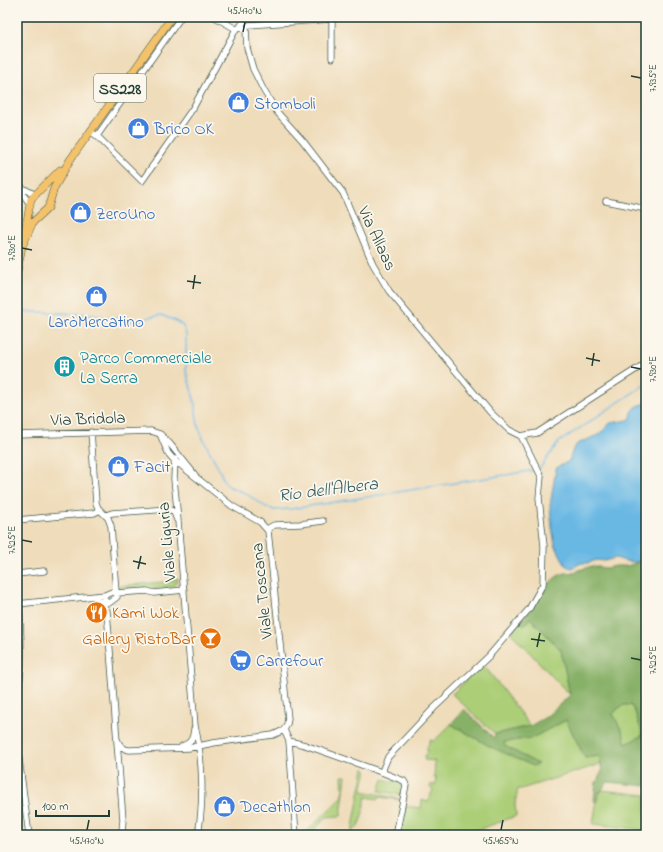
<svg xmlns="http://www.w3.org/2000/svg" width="663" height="852" font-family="'Indie Flower',sans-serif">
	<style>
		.green { fill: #abce77; stroke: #658656 }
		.forest { fill: #88b168; stroke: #54774e; fill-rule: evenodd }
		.water { fill: #69b8e4; stroke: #447a8c }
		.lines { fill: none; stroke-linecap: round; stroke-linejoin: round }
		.stream { stroke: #69b8e4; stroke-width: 1.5 }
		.minor-casing { stroke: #3e5548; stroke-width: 7 }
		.major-casing { stroke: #3e5548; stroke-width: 8 }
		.minor { stroke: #fff; stroke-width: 5.5 }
		.major { stroke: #f3c26a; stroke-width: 7 }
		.ticks { fill: none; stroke: #1f3d34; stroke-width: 1.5 }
		.labels { text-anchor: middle; stroke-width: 3.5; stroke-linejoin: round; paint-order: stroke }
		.shield { fill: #fbf7ec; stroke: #61756b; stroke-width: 1 }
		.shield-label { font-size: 16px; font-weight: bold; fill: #1f3d34 }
		.shop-label { font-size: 17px; fill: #366cbe; stroke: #fbf7ec; text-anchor: start }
		.street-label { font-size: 17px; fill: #1f3d34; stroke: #fbf7ec }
		.culture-label { font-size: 17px; fill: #0d838f; stroke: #fbf7ec; text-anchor: start }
		.food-label { font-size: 17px; fill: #c56008; stroke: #fbf7ec; text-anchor: start }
		.water-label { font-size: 18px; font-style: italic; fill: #325c60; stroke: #fbf7ec }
		.neatline { fill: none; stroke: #1f3d34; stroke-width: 1.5 }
		.ticks-label { font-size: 10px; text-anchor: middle; fill: #1f3d34 }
	</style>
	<rect width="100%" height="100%" fill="#fbf7ec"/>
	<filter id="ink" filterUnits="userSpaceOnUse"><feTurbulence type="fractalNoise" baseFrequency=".025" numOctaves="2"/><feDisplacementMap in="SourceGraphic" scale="8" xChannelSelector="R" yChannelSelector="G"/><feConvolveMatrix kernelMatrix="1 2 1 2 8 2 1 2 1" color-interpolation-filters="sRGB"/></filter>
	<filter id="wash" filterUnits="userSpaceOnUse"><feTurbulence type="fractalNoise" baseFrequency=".012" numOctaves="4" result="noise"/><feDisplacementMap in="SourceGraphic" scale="16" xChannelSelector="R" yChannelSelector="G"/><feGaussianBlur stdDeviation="0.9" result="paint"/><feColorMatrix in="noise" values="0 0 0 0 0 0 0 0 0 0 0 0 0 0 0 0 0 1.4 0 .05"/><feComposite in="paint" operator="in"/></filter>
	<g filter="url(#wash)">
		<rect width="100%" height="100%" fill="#efdcba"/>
		<path class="green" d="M173 578H178C177 582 175 586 171 587L120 592V586L173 581Z
			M530 618 561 650 570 695 511 633 520 621 524 625Z
			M483 664 530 726 495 734 452 694Z
			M624 705H631L635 712 643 735 626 744 623 733 613 714 617 709Z
			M566 720 585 758 599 756 601 764 521 789H518L515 804 516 816 464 835H397L405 806 421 808 422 800 428 802 433 789 430 788 431 784 435 786 436 778H434L435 761 424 760 425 758 424 757 428 751 426 750 430 740 434 741 451 724 491 747 538 764 504 746V742L532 738Z
			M364 768 367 770 362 791 400 799 402 800 379 797V799L366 797C363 809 363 825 352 832Z
			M342 776H346L341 816 326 817 310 835H303L343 796Z
			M383 779 393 782 396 780 401 782 405 786 402 795 379 791Z
			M602 790 646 795V830L593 824 597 798Z"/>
		<path class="forest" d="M645 560 646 786 608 782 599 793 596 804 594 800 596 783 602 771 599 756 585 758 566 720 532 738 504 742 505 746 538 764 533 766 491 747 451 724 464 709 494 738 495 734 530 726 546 717 570 695 561 650 530 618 524 625 520 621C524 616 529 612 533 606 544 592 553 569 575 573L579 570 592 566 606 568 615 566H627ZM624 705H631L635 712 643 735 626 744 623 733 613 714 617 709Z"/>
		<path class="water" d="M646 402V562L645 560 635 562 625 561 616 558 604 561 596 560 589 563H581L572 568 566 566 555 545 552 528 550 506 556 468 569 461 573 449 577 444 600 434 610 423 628 420 631 418 632 412 636 407 640 405H642V404H645Z"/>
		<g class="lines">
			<path class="stream" d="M17 311 83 314 139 321 150 317 161 315 176 321 183 326 186 334V371L194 399 198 425 204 441 217 465 225 483 230 487 245 493 266 507 274 510 291 509 536 470
				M540 468 559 442 646 384"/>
		</g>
	</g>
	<g filter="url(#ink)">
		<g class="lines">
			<defs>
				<path id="minor" d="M215 17 236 29
					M249 25 332 19V58
					M244 29 241 25 244 22
					M246 29 247 48 253 69 264 91 277 112 303 141 343 193 373 264 389 291 490 412 509 430 521 436
					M90 131 97 136 142 181 193 108 236 29 241 27
					M97 136 181 17
					M17 186 30 204
					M18 186 36 195
					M606 201 646 209
					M91 432 96 503 98 508 108 518 111 526 116 592
					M17 435 151 431 160 434
					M521 436 537 433 646 363
					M175 459 174 479 177 509 195 726C203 760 204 800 198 835
					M106 515 112 513 169 509 174 512 177 520
					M17 520 94 513 100 510
					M267 529 274 525 300 524 323 521
					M17 574 44 571
					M112 592 117 593V597L109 603 105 601 104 599 105 595Z
					M117 593 147 591 154 593 184 590
					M94 597 102 603 107 611 123 820 122 831 120 835
					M17 604 105 595
					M17 700C23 668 21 636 19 604
					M284 730 289 741 296 835
					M117 739C119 745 122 749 129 750L189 748 213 743 273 735 284 730 287 724 288 719 268 531 260 522 232 506 173 459 168 453 160 434 170 444 195 475
					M289 741 305 745 384 773
					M17 744 29 835
					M182 746C191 743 193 739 194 729
					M396 835 406 785 404 781 384 773 383 769 388 757 434 708 489 656 529 609 543 584 544 546 539 498 541 476 521 436"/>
				<path id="major" d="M24 236 31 199 60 170
					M21 249 33 222 48 208 54 188 70 160 172 17
					M17 272 22 247"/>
			</defs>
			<use href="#minor" class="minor-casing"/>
			<use href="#major" class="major-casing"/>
			<use href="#minor" class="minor"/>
			<use href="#major" class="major"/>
		</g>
	</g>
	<path class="ticks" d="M243 32 245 22M631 76 641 78M22 248 32 250M187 281 201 283M193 289 195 275M586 358 600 361M592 366 594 353M631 367 641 369M22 540 32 542M133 561 146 564M138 569 141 556M531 639 545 641M537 647 540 633M631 658 641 660M87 830 89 820M501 830 503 820"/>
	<defs>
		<symbol id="shop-disc" viewBox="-11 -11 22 22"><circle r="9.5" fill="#3f7fe0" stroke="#fbf7ec"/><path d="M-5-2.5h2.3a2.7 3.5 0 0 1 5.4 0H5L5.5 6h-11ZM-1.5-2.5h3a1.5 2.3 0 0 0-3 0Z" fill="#fff"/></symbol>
		<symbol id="building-disc" viewBox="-11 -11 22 22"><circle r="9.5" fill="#0f9aa8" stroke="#fbf7ec"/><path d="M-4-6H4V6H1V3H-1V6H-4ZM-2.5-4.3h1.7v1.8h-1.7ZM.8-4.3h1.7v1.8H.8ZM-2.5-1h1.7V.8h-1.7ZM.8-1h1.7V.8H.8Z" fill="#fff"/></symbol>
		<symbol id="restaurant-disc" viewBox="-11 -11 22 22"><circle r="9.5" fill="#e8710a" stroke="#fbf7ec"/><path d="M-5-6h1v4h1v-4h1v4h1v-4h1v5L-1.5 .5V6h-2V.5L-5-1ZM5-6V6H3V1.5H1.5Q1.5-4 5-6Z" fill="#fff"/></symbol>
		<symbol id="bar-disc" viewBox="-11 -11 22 22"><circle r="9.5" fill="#e8710a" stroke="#fbf7ec"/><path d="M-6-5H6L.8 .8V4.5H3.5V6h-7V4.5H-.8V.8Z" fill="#fff"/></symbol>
		<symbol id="supermarket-disc" viewBox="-11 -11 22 22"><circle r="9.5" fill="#3f7fe0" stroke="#fbf7ec"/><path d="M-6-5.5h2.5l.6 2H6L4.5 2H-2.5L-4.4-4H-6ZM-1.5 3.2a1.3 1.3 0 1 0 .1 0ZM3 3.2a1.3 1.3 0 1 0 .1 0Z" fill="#fff"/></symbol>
	</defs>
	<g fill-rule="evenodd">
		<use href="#shop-disc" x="226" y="90" width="25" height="25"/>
		<use href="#shop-disc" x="126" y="116" width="25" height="25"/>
		<use href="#shop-disc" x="68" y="200" width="25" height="25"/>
		<use href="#shop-disc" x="84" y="284" width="25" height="25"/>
		<use href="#building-disc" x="52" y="354" width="25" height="25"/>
		<use href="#shop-disc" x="106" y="454" width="25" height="25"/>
		<use href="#restaurant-disc" x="84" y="600" width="25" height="25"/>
		<use href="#bar-disc" x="198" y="626" width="25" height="25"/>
		<use href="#supermarket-disc" x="228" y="648" width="25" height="25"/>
		<use href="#shop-disc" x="212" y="794" width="25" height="25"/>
	</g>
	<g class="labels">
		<rect class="shield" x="94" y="74" width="52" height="28" rx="3"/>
		<g class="shield-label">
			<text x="120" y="94">SS228</text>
		</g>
		<g class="shop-label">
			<text x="254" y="109">Stomboli</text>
			<text x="154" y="134">Brico OK</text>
			<text x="96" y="219">ZeroUno</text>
			<text x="96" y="327" text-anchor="middle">LaròMercatino</text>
			<text x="134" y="472">Facit</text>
			<text x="256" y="666">Carrefour</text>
			<text x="240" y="812">Decathlon</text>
		</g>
		<g class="street-label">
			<text transform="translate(378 238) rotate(65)" y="6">Via Allaas</text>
			<text transform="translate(88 418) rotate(-2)" y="6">Via Bridola</text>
			<text transform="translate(166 542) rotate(-95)" y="6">Viale Liguria</text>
			<text transform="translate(261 591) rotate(-96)" y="6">Viale Toscana</text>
		</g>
		<g class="culture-label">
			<text x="80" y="363">Parco Commerciale<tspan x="80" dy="20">La Serra</tspan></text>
		</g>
		<g class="food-label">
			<text x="112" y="618">Kami Wok</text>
			<text x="196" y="644" text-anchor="end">Gallery RistoBar</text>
		</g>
		<g class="water-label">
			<text transform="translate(328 489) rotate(-7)" y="6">Rio dell'Albera</text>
		</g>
	</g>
	<rect width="663" height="852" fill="none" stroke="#fbf7ec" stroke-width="44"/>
	<path d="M36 810v6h73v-6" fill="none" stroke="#1f3d34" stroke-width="2"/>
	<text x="42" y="810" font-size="12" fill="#1f3d34" stroke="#fbf7ec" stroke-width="3" paint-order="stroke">100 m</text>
	<rect x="22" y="22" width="619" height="808" class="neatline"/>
	<g class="ticks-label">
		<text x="245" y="14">45.470°N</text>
		<text transform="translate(652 78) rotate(-90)" y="4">7.935°E</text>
		<text transform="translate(11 248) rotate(-90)" y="4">7.930°E</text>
		<text transform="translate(652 369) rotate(-90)" y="4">7.930°E</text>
		<text transform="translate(11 540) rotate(-90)" y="4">7.925°E</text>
		<text transform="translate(652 660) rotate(-90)" y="4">7.925°E</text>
		<text x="87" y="844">45.470°N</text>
		<text x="501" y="844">45.465°N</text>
	</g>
</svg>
